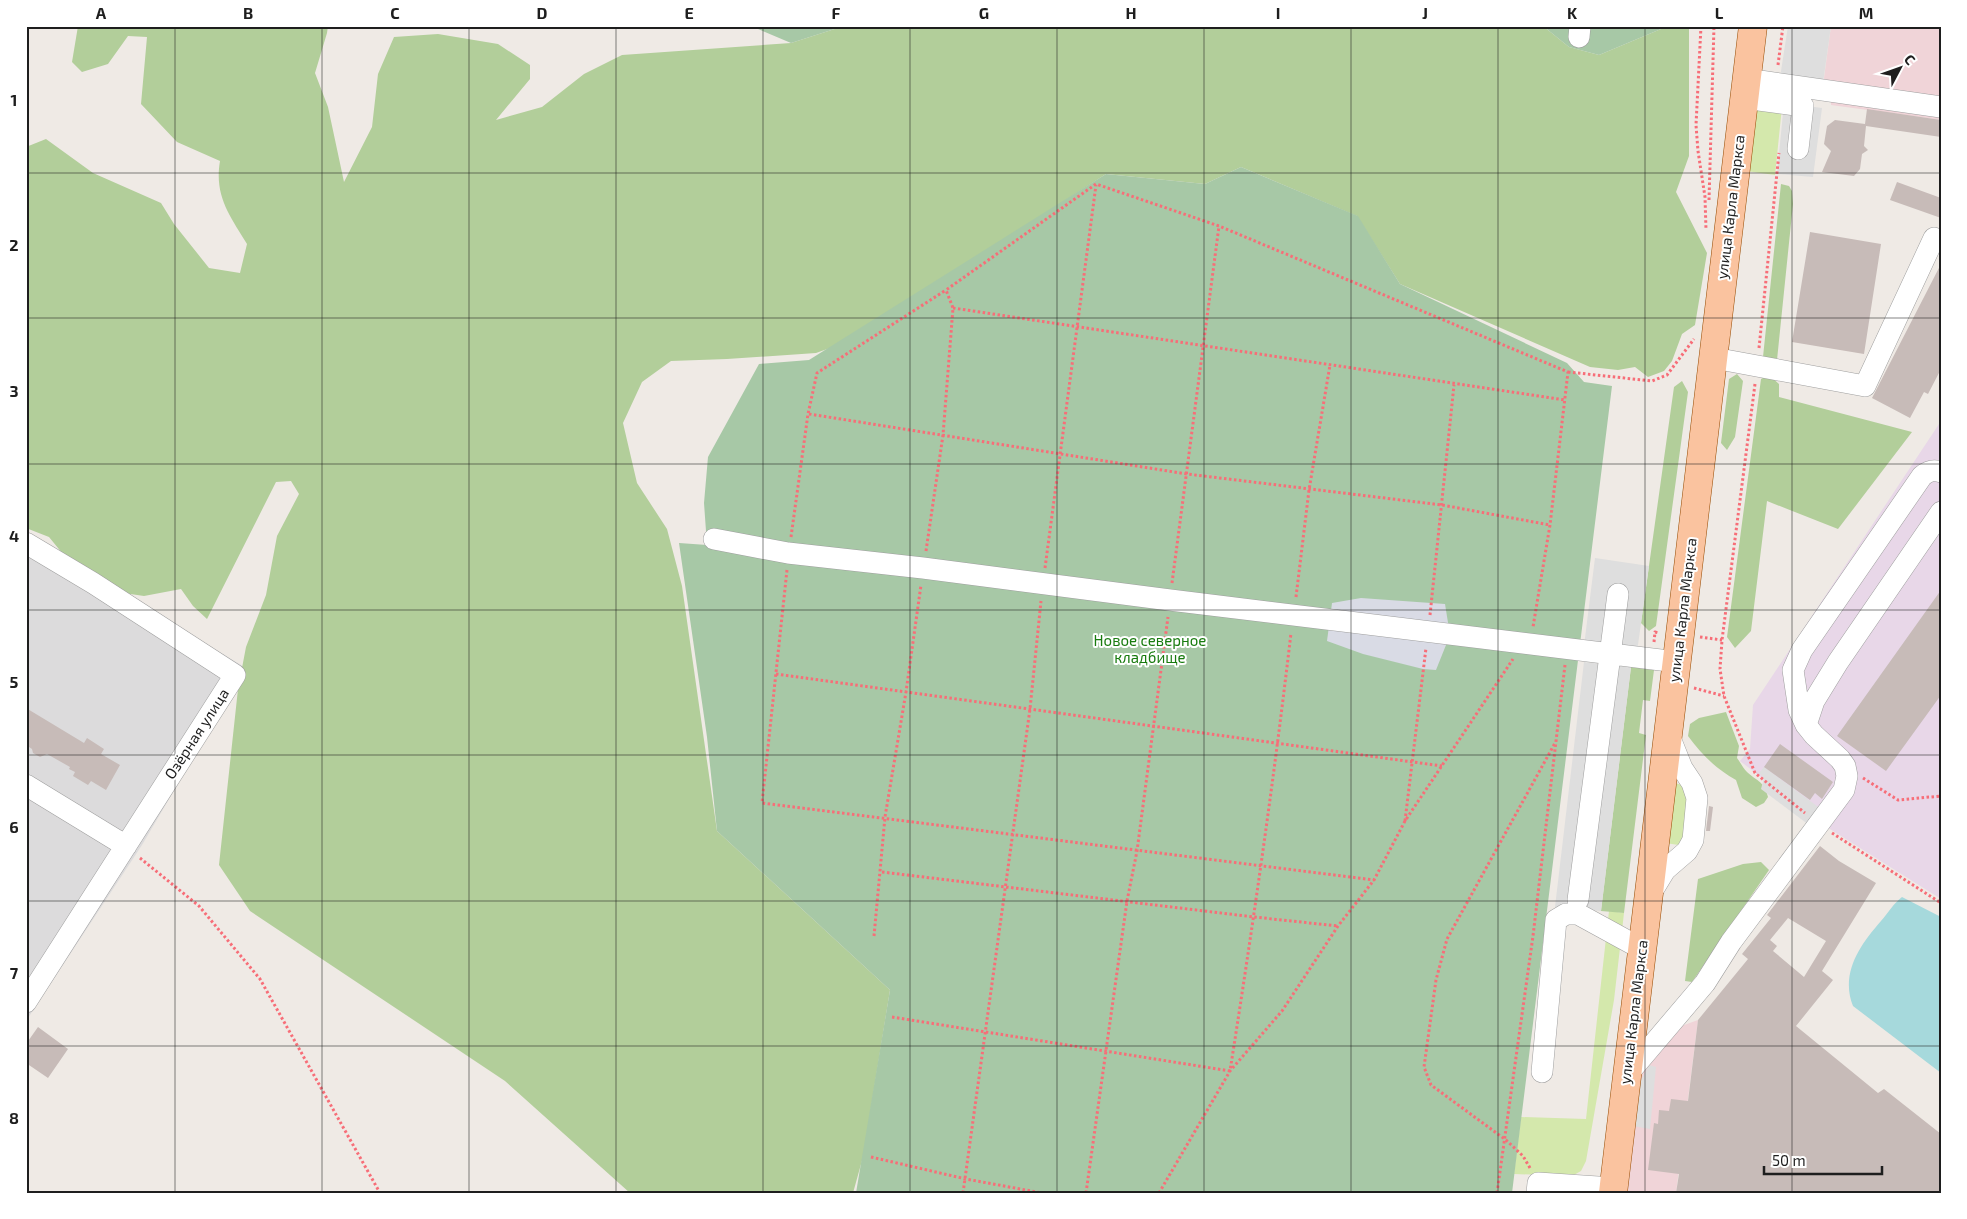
<svg xmlns="http://www.w3.org/2000/svg" width="1967" height="1219" font-family="'Exo 2',sans-serif">
	<style>
		.residential { fill: #dcdbdc }
		.commercial { fill: #f0d4d8 }
		.industrial { fill: #e8d7e8 }
		.grass { fill: #d4e8ac }
		.forest { fill: #b2ce9a }
		.cemetery { fill: #a7c8a6 }
		.parking { fill: #dedede }
		.plaza { fill: #d9dbe5 }
		.water { fill: #a6d9dc }
		.building { fill: #c7bbb8; fill-rule: evenodd }
		.lines { fill: none; stroke-linecap: round; stroke-linejoin: round }
		.minor-casing { stroke: #9f9f9f; stroke-width: 22 }
		.major-casing { stroke: #964b03; stroke-width: 29 }
		.path { stroke: #f76e78; stroke-width: 3; stroke-dasharray: 2.5 2.5; stroke-linecap: butt }
		.minor { stroke: #fff; stroke-width: 21 }
		.major { stroke: #fac39f; stroke-width: 28 }
		.grid { fill: none; stroke: #1e1e1e; stroke-width: 1; stroke-opacity: 0.55 }
		.labels { text-anchor: middle; stroke-width: 4; stroke-linejoin: round; paint-order: stroke }
		.street-label { font-size: 15px; fill: #1e1e1e; stroke: #fff }
		.park-label { font-size: 15px; fill: #187b0e; stroke: #fff }
		.neatline { fill: none; stroke: #1e1e1e; stroke-width: 2 }
		.grid-label { font-size: 16px; text-anchor: middle; font-weight: bold; fill: #1e1e1e }
	</style>
	<rect width="100%" height="100%" fill="#efeae5"/>
	<path class="residential" d="M26 536 246 668 142 845 26 1021Z"/>
	<path class="commercial" d="M1831 26H1941V120L1831 105V102L1821 100Z
		M1698 1020 1676 1193H1619L1635 1078 1676 1028Z"/>
	<path class="industrial" d="M1941 421V899L1822 824 1740 761 1750 749 1753 705Z"/>
	<path class="grass" d="M1782 107 1775 175 1746 171 1757 108Z
		M1674 783 1691 787 1686 846 1665 843Z
		M1609 911 1624 913 1614 1000 1586 1161 1581 1171 1572 1176 1514 1174 1521 1117 1586 1119Z"/>
	<path class="forest" d="M78 26H328L327 33 315 73 328 107 344 182 372 127 378 74 394 37 438 34 498 44 530 65V79L496 120 542 107 584 74 622 55 791 43 844 26H1543L1569 47 1599 55 1661 29V26H1689V156L1676 192 1707 253 1695 325 1682 334 1672 361 1664 371 1648 377 1635 367 1618 370 1590 367 1400 284 1357 216 1241 167 1205 184 1106 174 844 343 816 353 727 359 671 361 642 382 623 423 637 483 667 529 682 586 717 831 890 990 863 1157 853 1193H630L505 1081 250 911 219 865 238 689 246 647 266 595 277 536 299 494 291 481 276 482 207 619 193 606 181 589 144 596 110 591 67 559 49 537 26 528V147L46 139 93 173 161 203 174 224 209 268 240 273 247 244C230 216 214 196 220 161L177 142 141 104 147 37 128 36 108 64 82 72 72 62Z
		M1781 184 1789 186 1792 191 1793 204 1777 360 1763 357Z
		M1737 374 1743 381 1735 437 1727 450 1721 443 1729 379Z
		M1769 375 1779 384V397L1912 432 1838 529 1767 501 1751 631 1735 648 1727 637 1761 379Z
		M1682 381 1688 392 1656 626 1649 631 1641 623 1674 387Z
		M1631 667 1654 670 1650 701 1643 700 1639 733 1646 735 1624 913 1601 911Z
		M1726 712 1739 746 1737 758C1740 762 1743 768 1747 772 1758 782 1764 781 1768 797L1764 803 1756 807 1742 798 1736 780C1716 769 1701 754 1688 736L1690 724 1699 718Z
		M1761 862 1769 870 1692 982 1685 981 1698 879 1743 864Z"/>
	<path class="cemetery" d="M751 26H844L791 43Z
		M1543 26H1661V29L1599 55 1569 47Z
		M1241 167 1358 216 1400 284 1567 363 1584 382 1612 386 1512 1193H856L890 990 717 831 707 737 679 543 707 545 704 503 708 457 759 364 809 360 1106 174 1205 184Z"/>
	<path class="parking" d="M1788 26H1831L1822 90 1779 84Z
		M1784 103 1822 108 1813 177 1777 174Z
		M1595 558 1649 566 1637 652 1584 646Z
		M1584 662 1631 667 1601 911 1555 907Z
		M1764 767 1825 812 1813 828 1761 789 1764 778 1759 773Z
		M1649 1065 1656 1067 1650 1129 1633 1126 1637 1088Z"/>
	<path class="plaza" d="M1361 598 1445 604 1450 635 1436 670 1423 669 1363 654 1327 641 1332 603Z"/>
	<path class="water" d="M1902 897 1941 917V1073L1853 1006C1840 973 1860 945 1881 921 1888 913 1894 903 1902 897Z"/>
	<path class="building" d="M1867 109 1941 120V137L1866 126 1864 146 1868 150 1862 154 1860 169 1854 176 1822 172 1831 151 1824 144 1827 126 1835 120 1865 124Z
		M1897 182 1941 198V218L1890 200Z
		M1810 232 1881 244 1864 354 1792 342Z
		M1941 264V369L1928 394 1924 392 1910 418 1872 398Z
		M1941 590V695L1886 771 1837 736Z
		M26 708 84 743 87 738 104 749 101 754 120 765 106 790 91 781 88 785 73 776 75 772 69 769 70 767 47 754 40 757 33 753 32 749 26 745Z
		M1780 744 1833 782 1822 799 1815 793 1810 800 1764 767Z
		M1709 806 1713 807 1710 831H1706Z
		M1820 846 1839 861 1876 883 1822 971 1833 980 1796 1026 1878 1093 1884 1089 1941 1134V1193H1676L1679 1174 1648 1170 1654 1123 1658 1124 1659 1110 1669 1111 1671 1099 1688 1101 1698 1020 1748 959 1742 954 1771 918 1767 915ZM1788 918 1826 941 1804 977 1773 951 1777 946 1770 940Z
		M38 1027 68 1049 48 1078 26 1063V1044Z"/>
	<g class="lines">
		<defs>
			<path id="minor" d="M1579 37 1580 26
				M1746 79 1941 107
				M1744 98 1803 106 1798 149
				M1714 358 1865 386 1934 238
				M714 539 788 553 923 568 1170 600 1677 662
				M26 543 93 583 235 675 26 1002
				M1806 725 1814 701 1838 662 1941 512
				M26 785 126 846
				M1651 893 1665 870 1687 851 1693 840 1697 798 1692 783 1682 768 1668 733
				M1578 900 1618 594
				M1542 1072 1556 920 1566 914H1578L1642 949
				M1627 1075 1705 983 1731 942 1844 790 1847 776 1845 766 1840 759 1814 735 1806 725 1799 710 1793 670 1802 650 1922 476C1928 471 1933 469 1941 472
				M1537 1193 1538 1183 1613 1188"/>
			<path id="major" d="M1613 1193 1753 26"/>
		</defs>
		<use href="#minor" class="minor-casing"/>
		<use href="#major" class="major-casing"/>
		<path class="path" d="M1701 26 1696 125 1698 151 1705 197 1706 230
			M1778 65 1783 26
			M1709 200 1714 26
			M953 308 1565 400
			M1759 348 1779 153
			M1568 372 1652 381 1667 375 1694 339
			M1755 384 1722 640 1720 669 1724 696 1755 773 1805 813
			M809 414 1187 474 1442 505 1550 525
			M791 537 808 414 817 373 946 290
			M926 551 943 435 953 308 946 290 1096 184 1219 226 1568 372 1550 525 1533 627
			M1045 568 1096 185
			M787 570 762 803 1374 880
			M1172 583 1219 226
			M1296 597 1309 490 1330 365
			M1430 615 1454 385
			M1700 637 1722 640
			M1654 642 1655 632 1659 633
			M776 674 1442 766
			M1694 688 1724 696
			M1863 778 1898 800 1941 796
			M1405 821 1426 648
			M1832 833 1941 903
			M140 858 199 906 260 979 380 1193
			M882 872 1254 917 1338 926
			M874 936 885 817 906 692 921 585
			M892 1017 1230 1071C1253 925 1274 779 1291 633
			M871 1157 966 1179 1042 1193
			M1530 1168 1523 1156 1506 1140 1431 1085 1424 1067 1436 980 1447 939 1555 743
			M963 1193 1030 709 1041 601
			M1086 1193 1127 901 1137 851 1168 617
			M1159 1193 1230 1071 1282 1011 1338 926 1374 880 1405 821 1513 659
			M1497 1193 1533 936 1565 665"/>
		<use href="#minor" class="minor"/>
		<use href="#major" class="major"/>
	</g>
	<path class="grid" d="M175 26V1193M322 26V1193M469 26V1193M616 26V1193M763 26V1193M910 26V1193M1057 26V1193M1204 26V1193M1351 26V1193M1498 26V1193M1645 26V1193M1792 26V1193M26 173H1941M26 318H1941M26 464H1941M26 610H1941M26 755H1941M26 901H1941M26 1046H1941"/>
	<g class="labels">
		<g class="street-label">
			<text transform="translate(1731 207) rotate(-83)" y="5">улица Карла Маркса</text>
			<text transform="translate(1683 610) rotate(-83)" y="5">улица Карла Маркса</text>
			<text transform="translate(197 734) rotate(-57)" y="5">Озёрная улица</text>
			<text transform="translate(1634 1012) rotate(-83)" y="5">улица Карла Маркса</text>
		</g>
		<g class="park-label">
			<text x="1150" y="646">Новое северное<tspan x="1150" dy="17">кладбище</tspan></text>
		</g>
	</g>
	<rect width="1967" height="1219" fill="none" stroke="#ffffff" stroke-width="55"/>
	<g transform="translate(1900 68) rotate(49)" stroke="#ffffff" stroke-width="4" paint-order="stroke">
	<path d="M0-4L9 19L0 12L-9 19Z" fill="#1e1e1e"/>
	<text y="-8" font-size="14" font-weight="bold" text-anchor="middle" fill="#1e1e1e">С</text>
	</g>
	<path d="M1764 1166v8h118v-8" fill="none" stroke="#1e1e1e" stroke-width="2.5"/>
	<text x="1772" y="1166" font-size="15" fill="#1e1e1e" stroke="#ffffff" stroke-width="4" paint-order="stroke">50 m</text>
	<rect x="28" y="28" width="1912" height="1164" class="neatline"/>
	<g class="grid-label">
		<text x="101" y="19">A</text>
		<text x="248" y="19">B</text>
		<text x="395" y="19">C</text>
		<text x="542" y="19">D</text>
		<text x="689" y="19">E</text>
		<text x="836" y="19">F</text>
		<text x="984" y="19">G</text>
		<text x="1131" y="19">H</text>
		<text x="1278" y="19">I</text>
		<text x="1425" y="19">J</text>
		<text x="1572" y="19">K</text>
		<text x="1719" y="19">L</text>
		<text x="1866" y="19">M</text>
		<text x="14" y="106">1</text>
		<text x="14" y="251">2</text>
		<text x="14" y="397">3</text>
		<text x="14" y="542">4</text>
		<text x="14" y="688">5</text>
		<text x="14" y="833">6</text>
		<text x="14" y="979">7</text>
		<text x="14" y="1124">8</text>
	</g>
</svg>
